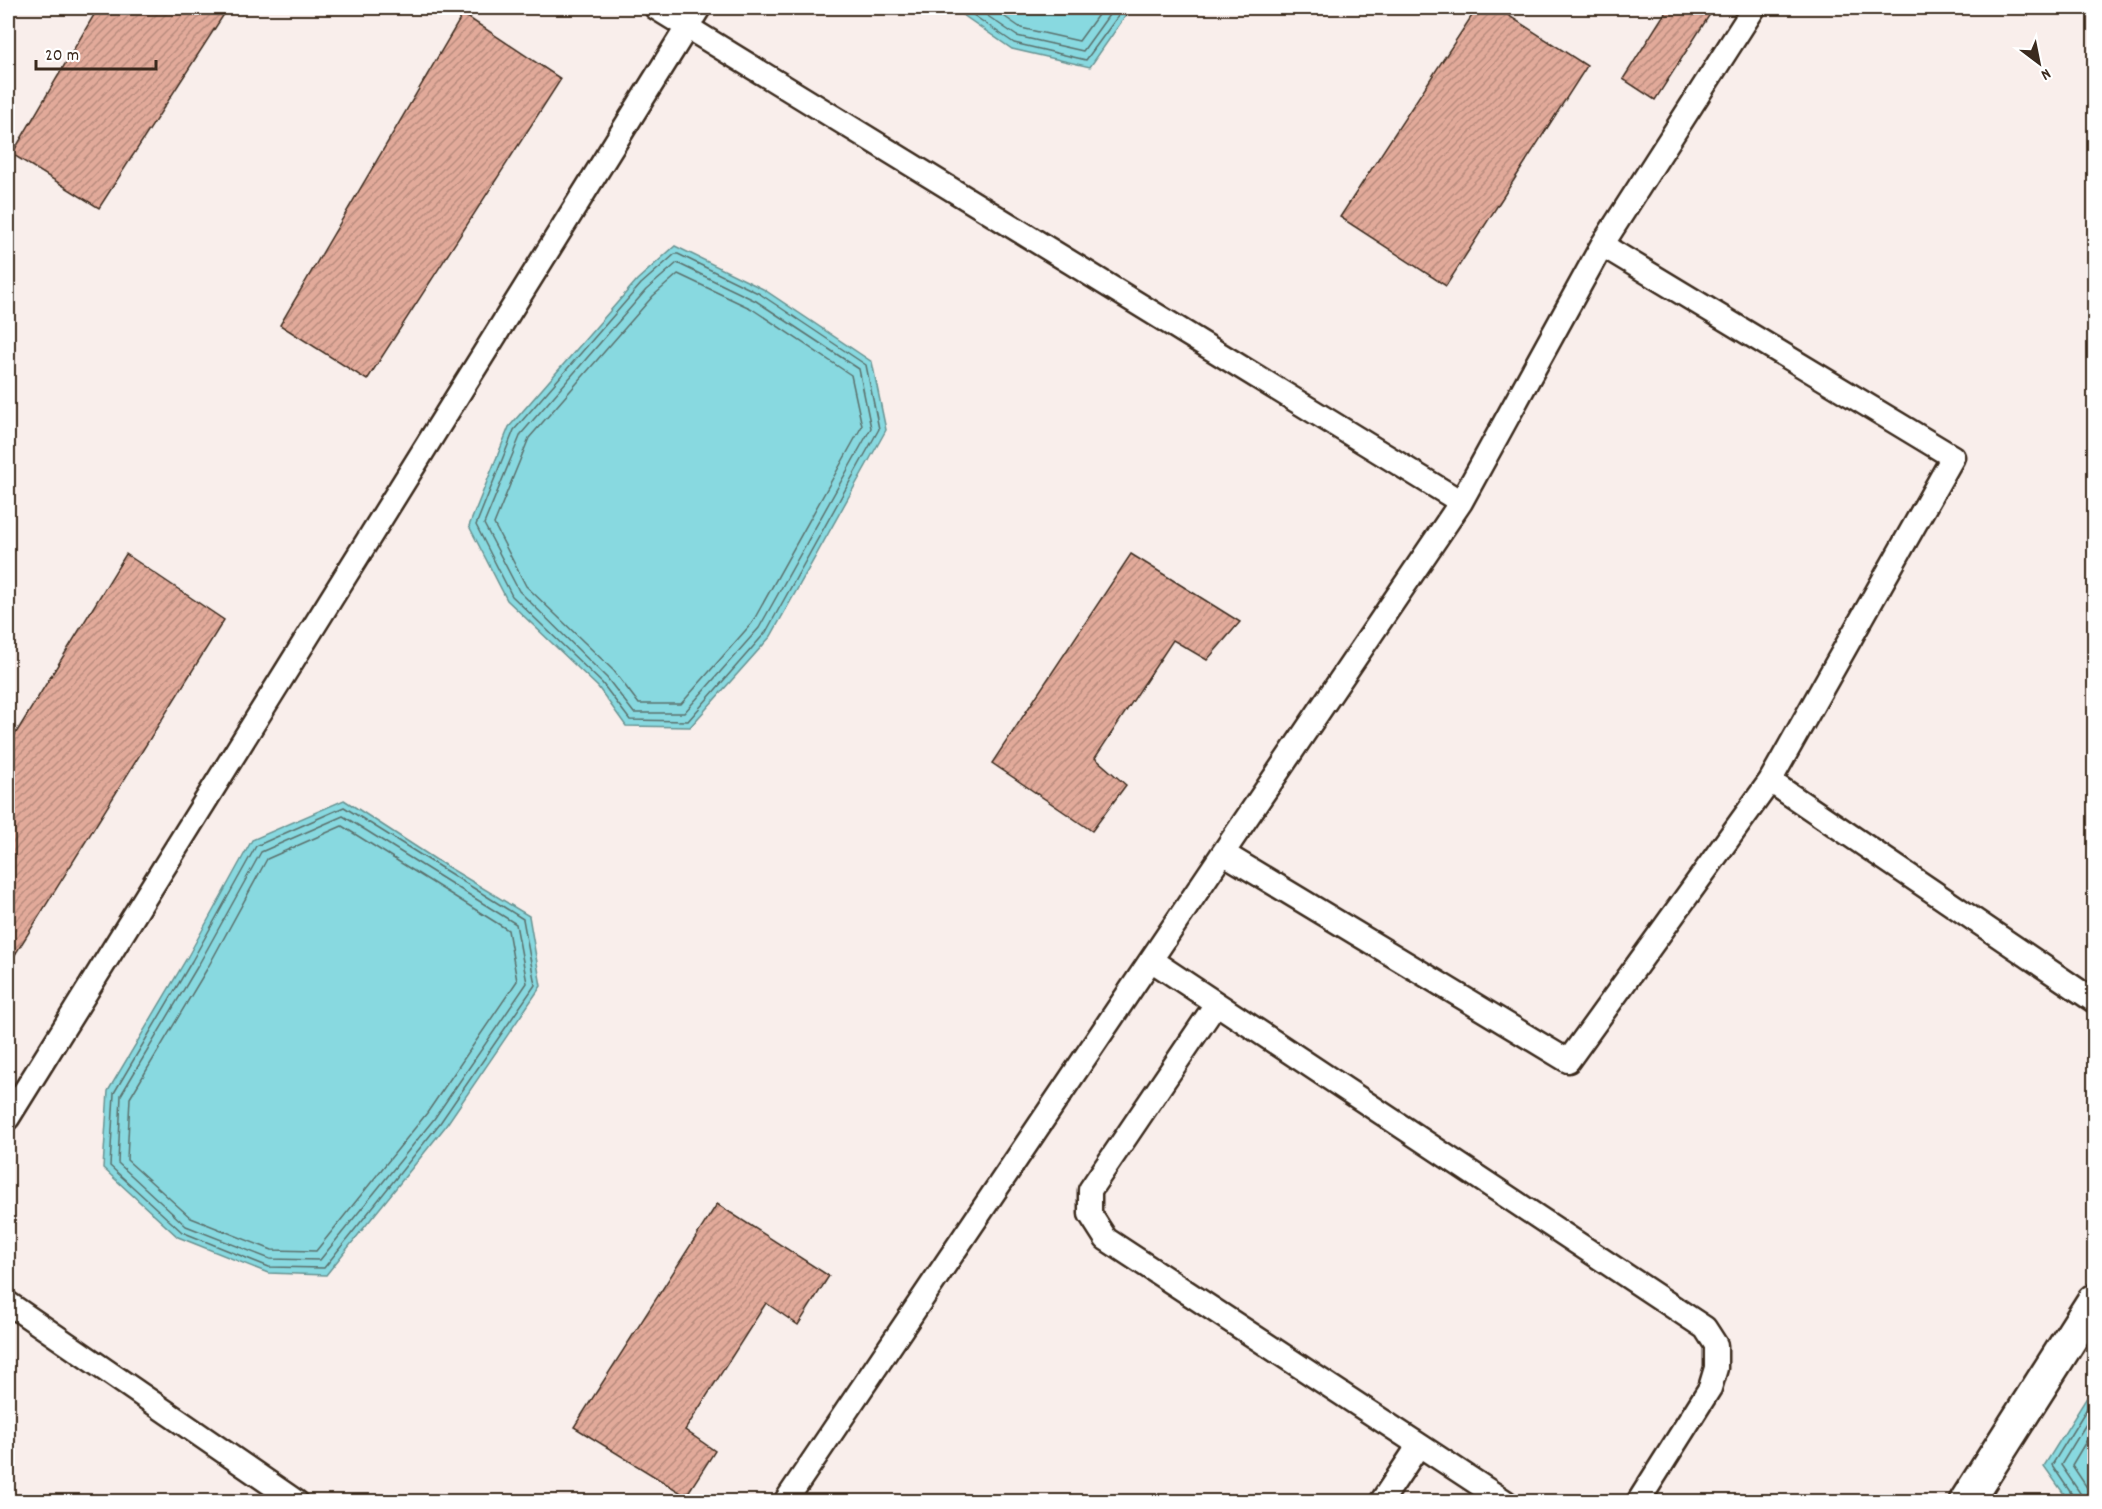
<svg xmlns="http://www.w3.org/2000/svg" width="2102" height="1509" font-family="Dekko,sans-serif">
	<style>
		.water { fill: #88d9e0; stroke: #699392; stroke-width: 1.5 }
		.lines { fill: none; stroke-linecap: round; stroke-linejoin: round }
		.shore { stroke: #5a706c; stroke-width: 1.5 }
		.building { fill: url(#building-hatch); stroke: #3b2a1e; stroke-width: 1.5 }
		.lane-casing { stroke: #3b2a1e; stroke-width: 27 }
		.street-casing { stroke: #3b2a1e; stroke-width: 38 }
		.lane { stroke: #fff; stroke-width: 22 }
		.street { stroke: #fff; stroke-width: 33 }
	</style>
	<defs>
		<pattern id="building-hatch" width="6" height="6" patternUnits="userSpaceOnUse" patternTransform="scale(1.5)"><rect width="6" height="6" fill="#e2aa9a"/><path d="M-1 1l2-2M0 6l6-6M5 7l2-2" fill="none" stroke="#b88b7d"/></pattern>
	</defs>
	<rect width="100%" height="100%" fill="#f9eeeb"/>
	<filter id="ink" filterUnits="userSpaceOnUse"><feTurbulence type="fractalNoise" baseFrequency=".0167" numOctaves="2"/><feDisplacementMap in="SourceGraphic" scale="12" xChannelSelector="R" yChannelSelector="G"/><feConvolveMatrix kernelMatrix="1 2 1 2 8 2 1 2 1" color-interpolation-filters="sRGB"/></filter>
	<g filter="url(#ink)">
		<path class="water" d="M953 8H1131L1090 67 1012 49Z
			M675 246 763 289 872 362 886 430 771 636 690 727 626 726 598 687 507 600 469 526 509 427 637 280Z
			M344 800 438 861 529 916 541 986 445 1127 326 1275 268 1273 178 1237 103 1168 108 1091 187 958 252 840Z
			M2094 1386V1501H2069L2044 1466Z"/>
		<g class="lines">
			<path class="shore" d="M963 8 1014 43 1086 60 1124 8
				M976 8 1017 36 1083 51 1114 8
				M992 8 1021 28 1079 41 1103 8
				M675 254H678L760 294 866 365 879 429 766 632 688 721 630 720 602 683 512 596 476 525 514 430 641 284Z
				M677 263 756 301 859 369 871 428 759 628 684 713H634L607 678 519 591 484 524 521 434 646 290Z
				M678 274 752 309 851 375 862 426 752 623 681 704H639L614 671 526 586 494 524 529 438 653 296Z
				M344 807 523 919 535 985 440 1123 324 1268 269 1267 182 1232 110 1166 114 1093 192 961 256 846Z
				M343 816 516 924 527 983 434 1119 320 1260 270 1259 186 1226 118 1163 121 1095 199 964 261 852Z
				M342 826 508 930 517 981 427 1113 316 1251 272 1250 191 1218 127 1160 130 1098 207 969 267 859Z
				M2074 1502 2073 1496 2052 1465 2094 1397
				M2081 1502 2080 1493 2061 1465 2094 1411
				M2090 1502 2088 1489 2072 1465 2094 1428"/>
		</g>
		<path class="building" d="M98 8H228L99 208 12 154Z
			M1477 8H1497L1587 66 1446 286 1340 217Z
			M1668 8H1714L1655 100 1623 79Z
			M463 14 561 79 367 380 280 325Z
			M126 554 224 620 8 966V746Z
			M1131 554 1240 622 1207 660 1173 640 1095 758 1126 785 1092 831 992 763Z
			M717 1204 829 1276 798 1325 766 1303 685 1430 715 1451 686 1496 574 1427Z"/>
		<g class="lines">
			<defs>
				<path id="lane" d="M656 8 1461 502
					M1770 781 2094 1001
					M1223 853 1461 502 1602 245
					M1151 960 1705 1328 1716 1345V1368L1710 1388 1638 1502
					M1216 1004 1090 1190V1214L1106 1239 1506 1502
					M8 1118 699 8
					M8 1303 297 1502
					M785 1502 1223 853 1568 1061 1770 781 1953 457 1602 245 1754 8
					M1381 1502 1419 1445"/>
				<path id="street" d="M1966 1502 2094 1301"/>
			</defs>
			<use href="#lane" class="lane-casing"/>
			<use href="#street" class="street-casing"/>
			<use href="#lane" class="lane"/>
			<use href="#street" class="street"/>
		</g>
	</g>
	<rect width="2102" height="1509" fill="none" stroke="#fff" stroke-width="30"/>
	<rect x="15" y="15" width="2072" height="1479" fill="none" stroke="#3b2a1e" stroke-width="2" filter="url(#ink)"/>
	<g transform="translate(2039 63) rotate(148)" stroke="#ffffff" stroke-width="4.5" paint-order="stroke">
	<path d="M0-4.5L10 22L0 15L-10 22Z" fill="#3b2a1e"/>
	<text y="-9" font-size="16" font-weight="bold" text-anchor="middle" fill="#3b2a1e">N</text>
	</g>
	<path d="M36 60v9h120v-9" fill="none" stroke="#3b2a1e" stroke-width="3"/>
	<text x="45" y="60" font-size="18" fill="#3b2a1e" stroke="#ffffff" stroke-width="4.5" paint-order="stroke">20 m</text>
</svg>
